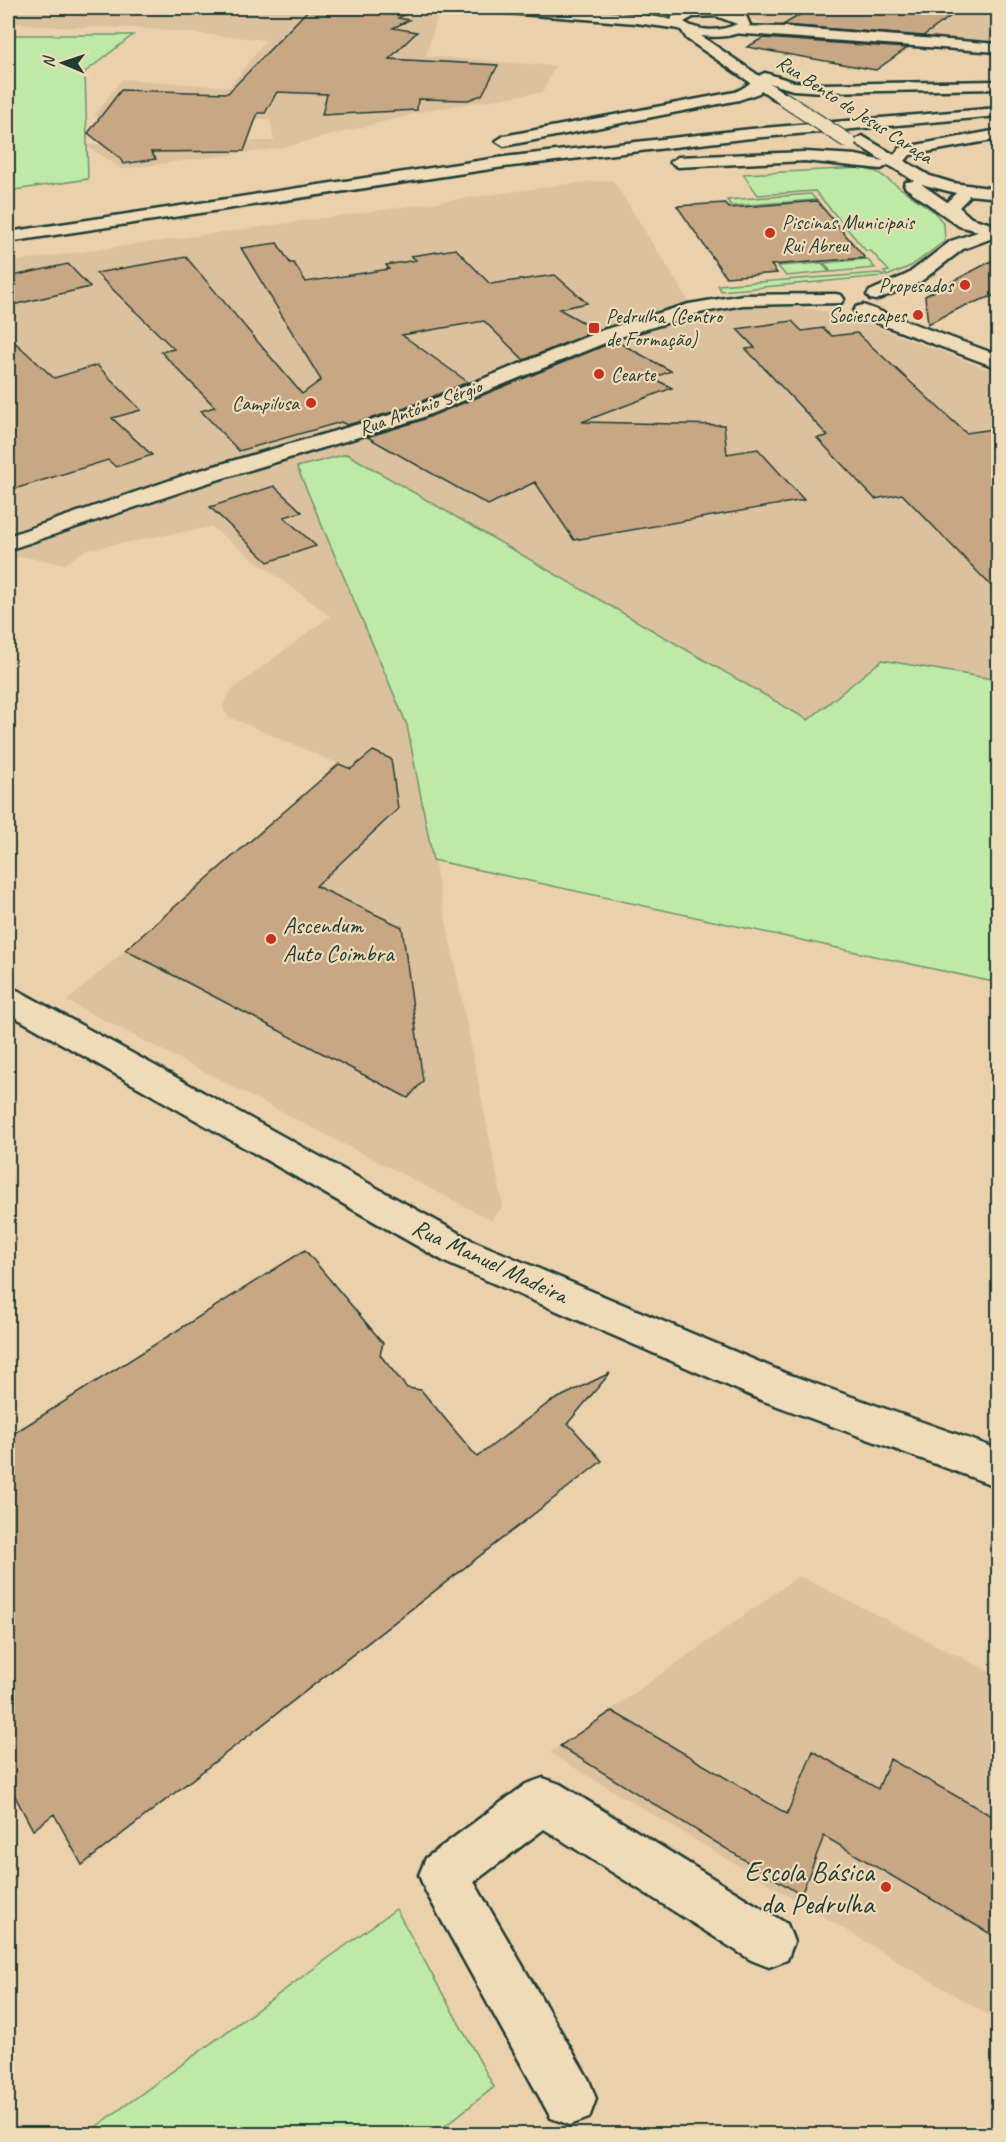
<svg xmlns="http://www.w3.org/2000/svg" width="1006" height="2142" font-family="Caveat,sans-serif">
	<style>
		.built { fill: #dcc19e }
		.green { fill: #bee9a6; stroke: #6e936d; stroke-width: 1.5 }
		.building { fill: #c8a784; stroke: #1f3d34; stroke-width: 1.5 }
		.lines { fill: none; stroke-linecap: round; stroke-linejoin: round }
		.minor-casing { stroke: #1f3d34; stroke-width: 5 }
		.tertiary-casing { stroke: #1f3d34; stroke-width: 5 }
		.secondary-casing { stroke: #1f3d34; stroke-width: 5 }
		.primary-casing { stroke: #1f3d34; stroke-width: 5 }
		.trunk-casing { stroke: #1f3d34; stroke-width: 5 }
		.minor { fill: #f0dbb9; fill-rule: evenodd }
		.tertiary { fill: #f0dbb9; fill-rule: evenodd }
		.secondary { fill: #f0dbb9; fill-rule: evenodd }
		.primary { fill: #f0dbb9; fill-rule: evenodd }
		.trunk { fill: #f0dbb9; fill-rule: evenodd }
		.secondary-bridge-casing { stroke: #1f3d34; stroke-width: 16; stroke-linecap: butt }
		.secondary-bridge { stroke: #f0dbb9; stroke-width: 14 }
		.poi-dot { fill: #c8321e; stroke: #f0dbb9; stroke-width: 2 }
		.labels { text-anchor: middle; stroke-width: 4.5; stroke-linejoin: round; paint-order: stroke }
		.far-street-label { font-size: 20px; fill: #1f3d34; stroke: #f0dbb9 }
		.far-poi-label { font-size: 20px; fill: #1f3d34; stroke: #f0dbb9; text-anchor: start }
		.poi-label { font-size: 24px; fill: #1f3d34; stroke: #f0dbb9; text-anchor: start }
		.street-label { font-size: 24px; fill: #1f3d34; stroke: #f0dbb9 }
		.near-poi-label { font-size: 28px; fill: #1f3d34; stroke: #f0dbb9; text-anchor: end }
	</style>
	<rect width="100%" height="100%" fill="#ebd0ac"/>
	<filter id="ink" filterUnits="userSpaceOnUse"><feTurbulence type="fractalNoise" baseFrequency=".0167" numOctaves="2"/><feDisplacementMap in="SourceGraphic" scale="12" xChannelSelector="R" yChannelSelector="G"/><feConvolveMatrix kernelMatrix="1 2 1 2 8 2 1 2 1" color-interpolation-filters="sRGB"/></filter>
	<g filter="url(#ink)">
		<path class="built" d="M8 8H440L426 56 555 66 543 92 434 109 281 148 123 169 85 145 153 141H274L270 119 94 116 122 79 229 87 266 40 139 28 57 27 8 22Z
			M708 8H998V42L766 23Z
			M613 180 698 316 724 310 758 307H793L824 311 861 321 998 373V680L882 660 808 720 347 454 297 467 407 725 503 1206 491 1220 67 1001 339 764 229 717 224 711 223 704 233 689 330 616 211 527 85 550 65 564 24 557 8 558V262L574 183Z
			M799 1576 998 1676V2021L550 1753Z"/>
		<path class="green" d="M8 35H133L85 72 88 179 8 191Z
			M861 168 877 172 936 213 944 225 945 241 911 266 887 276 884 272 889 271 871 251H866L815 191 758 195 743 174Z
			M811 194 816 200 731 206 727 200Z
			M867 259 875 268 831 272 824 263Z
			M822 263 829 272 786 276 778 266Z
			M880 273 884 276 721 291 718 285Z
			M347 454 808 720 882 660 998 680V983L433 860 407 725 297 467Z
			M396 1909 494 2087 435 2134H86Z"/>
		<path class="building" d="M310 8H417L398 18 409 20 393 28 417 32 389 59 498 65 482 95 468 100 418 99 417 110 322 115 327 94 277 92 265 113H258L244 151 151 152 156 159 123 164 120 158 88 133 121 90 228 93Z
			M811 8H962L923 36 783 25Z
			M763 38 907 48 876 70 747 47Z
			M817 201 865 258 771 265 777 273 726 277 677 206 725 203 729 208Z
			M277 243 290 263H294L306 282 389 269 386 265 416 260 411 256 456 249 490 284 555 275 587 303 559 309 597 330 524 360 484 321 402 335 468 382 403 409 347 425 341 422 239 451 201 411 215 407 161 352 174 349 96 273 186 257 302 394 321 380 241 248Z
			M999 257V294L964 306 928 324 925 296Z
			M68 264 90 287 8 306V277Z
			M792 321 802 331 823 328 832 336 857 333 966 433 999 428V594L902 494 875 499 817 438 828 436 746 349 755 348 737 329Z
			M8 336 54 378 97 365 141 410 112 418 152 455 116 467 108 460 8 491Z
			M616 341 671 371 653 378 672 388 582 422 724 425 727 454 758 449 804 500 574 540 535 482 488 505 367 437 419 421Z
			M274 486 302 512 284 517 316 546 268 562 210 507Z
			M373 751 391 759 398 809 316 886 402 927 423 1081 408 1098 125 950 339 764 351 769Z
			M305 1250 383 1343 380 1355 407 1388 421 1390 477 1457 550 1402 610 1373 568 1423 602 1461 82 1865 54 1814 33 1830 8 1783V1437Z
			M612 1711 787 1814 813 1751 878 1789 890 1759 999 1820V1939L824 1836 801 1895 560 1746Z"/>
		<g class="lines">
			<defs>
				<path id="minor" d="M995 226 998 227V236L963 249 920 282 876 300 870 299 867 295 870 291 908 274 951 241Z
					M835 294 841 295 844 299 841 303 743 305 699 313 617 338 418 419 210 482 8 550V536L194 472 404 411 603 330 689 304 743 295Z
					M863 305 998 355V368L856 315 854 311 856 307Z
					M543 1778 560 1784 787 1924 794 1942 787 1960 769 1967 751 1960 544 1829 474 1882 589 2080 596 2099 589 2118 570 2125 551 2118 426 1892 419 1875 426 1858 526 1784Z"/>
				<path id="tertiary" d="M487 8C512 5 672 12 685 25L679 29 636 23 493 12Z
					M736 26 785 27 998 44V52L731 33 729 30 731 27Z"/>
				<path id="secondary" d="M717 8 746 16 750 25C739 37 717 38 701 36L790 97 792 100 790 103H780L687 39 682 31 671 23 672 17 691 9ZM716 16 737 24C721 32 698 32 684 22L693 17Z
					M862 136 930 176 953 183 996 189 998 192 990 197 968 195 969 197 959 207 971 218 998 226V236L959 226 906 188 904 185 906 182 914 181 857 144 854 141ZM921 184 956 193 947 202Z"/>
				<path id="primary" d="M8 987 19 991 473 1241 785 1373 998 1449V1487L761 1400 447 1263 8 1013Z"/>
				<path id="trunk" d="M765 73 794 82 822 84 998 81V89L822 92 793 90 766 82 759 93 739 100 504 146 496 141 504 136 735 92C749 87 755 76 765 73Z
					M998 108V116L751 138 504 167 8 242V232L504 157 751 129Z
					M998 130V139L910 155C904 162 898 172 888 165L881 169 805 161 678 167 670 162 678 157 805 152 856 155 888 162 900 148Z"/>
			</defs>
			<use href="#minor" class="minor-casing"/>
			<use href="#tertiary" class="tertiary-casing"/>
			<use href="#secondary" class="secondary-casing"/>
			<use href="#primary" class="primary-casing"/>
			<use href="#trunk" class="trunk-casing"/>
			<use href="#minor" class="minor"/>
			<use href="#tertiary" class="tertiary"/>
			<use href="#secondary" class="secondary"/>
			<use href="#primary" class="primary"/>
			<use href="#trunk" class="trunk"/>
			<defs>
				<path id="secondary-bridge" d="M785 100 849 142"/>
			</defs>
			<use href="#secondary-bridge" class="secondary-bridge-casing"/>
			<use href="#secondary-bridge" class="secondary-bridge"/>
		</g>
	</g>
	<g class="poi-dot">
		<circle cx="770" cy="233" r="6"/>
		<circle cx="965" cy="285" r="6"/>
		<circle cx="918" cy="315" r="6"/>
		<rect x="588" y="322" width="12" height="12" rx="3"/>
		<circle cx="599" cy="374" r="6"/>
		<circle cx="311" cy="403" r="6"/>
		<circle cx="271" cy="939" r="6"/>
		<circle cx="886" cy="1887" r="6"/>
	</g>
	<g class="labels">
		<g class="far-street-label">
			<text transform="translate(855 109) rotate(33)" y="7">Rua Bento de Jesus Caraça</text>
			<text transform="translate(420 407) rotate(-20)" y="7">Rua António Sérgio</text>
		</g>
		<g class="far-poi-label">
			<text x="782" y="229">Piscinas Municipais<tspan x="782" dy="23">Rui Abreu</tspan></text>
			<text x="953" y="292" text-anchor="end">Propesados</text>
			<text x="906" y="322" text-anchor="end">Sociescapes</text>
			<text x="606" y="323">Pedrulha (Centro<tspan x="606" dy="23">de Formação)</tspan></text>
			<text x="611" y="381">Cearte</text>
			<text x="299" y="410" text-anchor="end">Campilusa</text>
		</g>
		<g class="poi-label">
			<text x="283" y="933">Ascendum<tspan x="283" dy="28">Auto Coimbra</tspan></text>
		</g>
		<g class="street-label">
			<text transform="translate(490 1261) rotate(25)" y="8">Rua Manuel Madeira</text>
		</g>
		<g class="near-poi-label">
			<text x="874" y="1881">Escola Básica<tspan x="874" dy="32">da Pedrulha</tspan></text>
		</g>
	</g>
	<rect width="1006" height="2142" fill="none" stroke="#f0dbb9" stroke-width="30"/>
	<rect x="15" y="15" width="976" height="2112" fill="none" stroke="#1f3d34" stroke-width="2" filter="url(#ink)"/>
	<g transform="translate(63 63) rotate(272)" stroke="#f0dbb9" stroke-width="4.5" paint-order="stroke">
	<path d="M0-4.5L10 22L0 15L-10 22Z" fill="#1f3d34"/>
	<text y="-9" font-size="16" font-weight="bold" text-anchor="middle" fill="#1f3d34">N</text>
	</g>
</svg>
